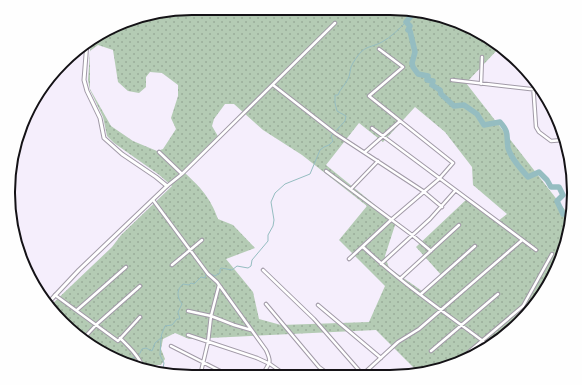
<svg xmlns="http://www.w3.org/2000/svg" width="582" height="385" font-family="'PT Sans Narrow',sans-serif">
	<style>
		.grass { fill: url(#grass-dots); fill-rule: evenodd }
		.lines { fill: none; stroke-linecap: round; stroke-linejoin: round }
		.stream { stroke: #95bdc1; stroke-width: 1 }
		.river { stroke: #95bdc1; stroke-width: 5.5 }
		.minor-casing { stroke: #a19aa7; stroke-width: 4.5 }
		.tertiary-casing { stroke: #a19aa7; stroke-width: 5 }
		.minor { stroke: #fff; stroke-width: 2.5 }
		.tertiary { stroke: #fff; stroke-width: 3 }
		.rim { fill: none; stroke: #141216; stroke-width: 2 }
	</style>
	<defs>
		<pattern id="grass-dots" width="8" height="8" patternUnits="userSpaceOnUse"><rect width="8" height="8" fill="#b4cbb4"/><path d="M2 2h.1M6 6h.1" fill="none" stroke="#9aad9a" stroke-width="1.8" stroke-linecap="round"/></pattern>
	</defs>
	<rect width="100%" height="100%" fill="#f5eefc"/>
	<path class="grass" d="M193 8 414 10 471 27 500 47 466 83 569 215 564 252 528 314 471 358 418 372 376 330 189 339 175 333 163 339 161 349 165 359 161 365H151L146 369 111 358 71 331 50 306 112 247 121 235 172 186 158 174 114 143 107 136 103 117 90 90 88 80 91 39 133 18ZM98 45 113 50 118 82 128 91 139 93 146 87V77L150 72 162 73 178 85V96L171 118 176 129 163 149 157 151 133 141 111 126 90 89V51ZM225 104H234L263 130 302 155 367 206 339 240 385 286 369 322 281 325 259 319 253 292 226 259 255 248 233 225 218 219C210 197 201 188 184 172L219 138 212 126 214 119ZM415 107 445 132 472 167 473 185 507 214 498 221 468 198 416 247 443 277 425 293 389 268 385 256 396 222 326 165 359 123 383 142Z"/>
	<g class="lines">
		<path class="stream" d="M161 338 160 355 164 363 163 368 177 375
			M131 364V359L139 355 142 349 146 348 152 351 155 343 162 337 161 336 165 326 172 325 177 319H180L178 312 182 304C177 297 176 290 183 284L189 285 191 283 194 284 201 277 205 278 206 274 209 273 215 276 220 273V269L221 268 232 270 237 266 248 268 251 266 252 260 268 241V235L273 226 274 220 271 202 275 193 285 184 310 174 320 150 324 147 329 145 333 141 331 136 345 121 346 116 337 111 335 103V95H338C340 89 345 85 348 79 350 75 350 71 351 67 353 62 358 55 362 51 368 46 375 46 382 42 391 37 398 30 406 22"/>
		<path class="river" d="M414 10 411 16 406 22 410 26 408 30 410 31 415 52 412 63 413 67 418 74 428 76 427 80 433 81 432 85 440 90 441 94 454 106 464 105 477 114 484 125 500 122C510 133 506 136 508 148 511 159 521 169 528 177L539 172 547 180 551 187H559L563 195 557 201 563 214H567L566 234"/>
		<defs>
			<path id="minor" d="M452 80 539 90
				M533 83 536 127 539 132 551 141 563 140
				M481 84 482 57
				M273 85 336 134 423 191 442 207
				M372 128 536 250
				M560 140V131
				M159 152 182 174
				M365 152 400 121
				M326 171 412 235 431 251
				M167 186 182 174 335 23
				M351 189 378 161
				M153 200 208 274 217 282 266 350C273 365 268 363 262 376
				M363 247C401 283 446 313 488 345
				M349 259 391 220 439 179 453 163 369 96 403 67 379 49
				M381 264 430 219 455 191
				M172 265 202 240
				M263 270 314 319 364 376
				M400 279 459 225
				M421 294 475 246
				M55 295 118 341 140 317
				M266 304 319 367 331 376
				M318 305 381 358
				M77 310 126 267
				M188 311 211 316 234 325 251 330
				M188 335 257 358 270 364 287 376
				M120 338C128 346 140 357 143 368
				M83 339 97 324 140 286
				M171 346 230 376
				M431 351 498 294
				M457 362 523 306 552 254
				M200 376 208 342 211 316 219 285
				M361 376 398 342 419 329 521 241"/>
			<path id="tertiary" d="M48 303 79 270 167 186 156 177 122 154 104 138 100 118 87 91 84 80 87 42"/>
		</defs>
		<use href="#minor" class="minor-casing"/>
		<use href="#tertiary" class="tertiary-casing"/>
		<use href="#minor" class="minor"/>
		<use href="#tertiary" class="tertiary"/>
	</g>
	<path d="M0 0H582V385H0ZM192 15H390A177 177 0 0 1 567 192V193A177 177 0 0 1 390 370H192A177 177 0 0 1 15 193V192A177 177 0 0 1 192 15Z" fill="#fefefe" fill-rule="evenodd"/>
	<path class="rim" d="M192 15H390A177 177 0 0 1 567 192V193A177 177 0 0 1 390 370H192A177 177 0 0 1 15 193V192A177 177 0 0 1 192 15Z"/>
</svg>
